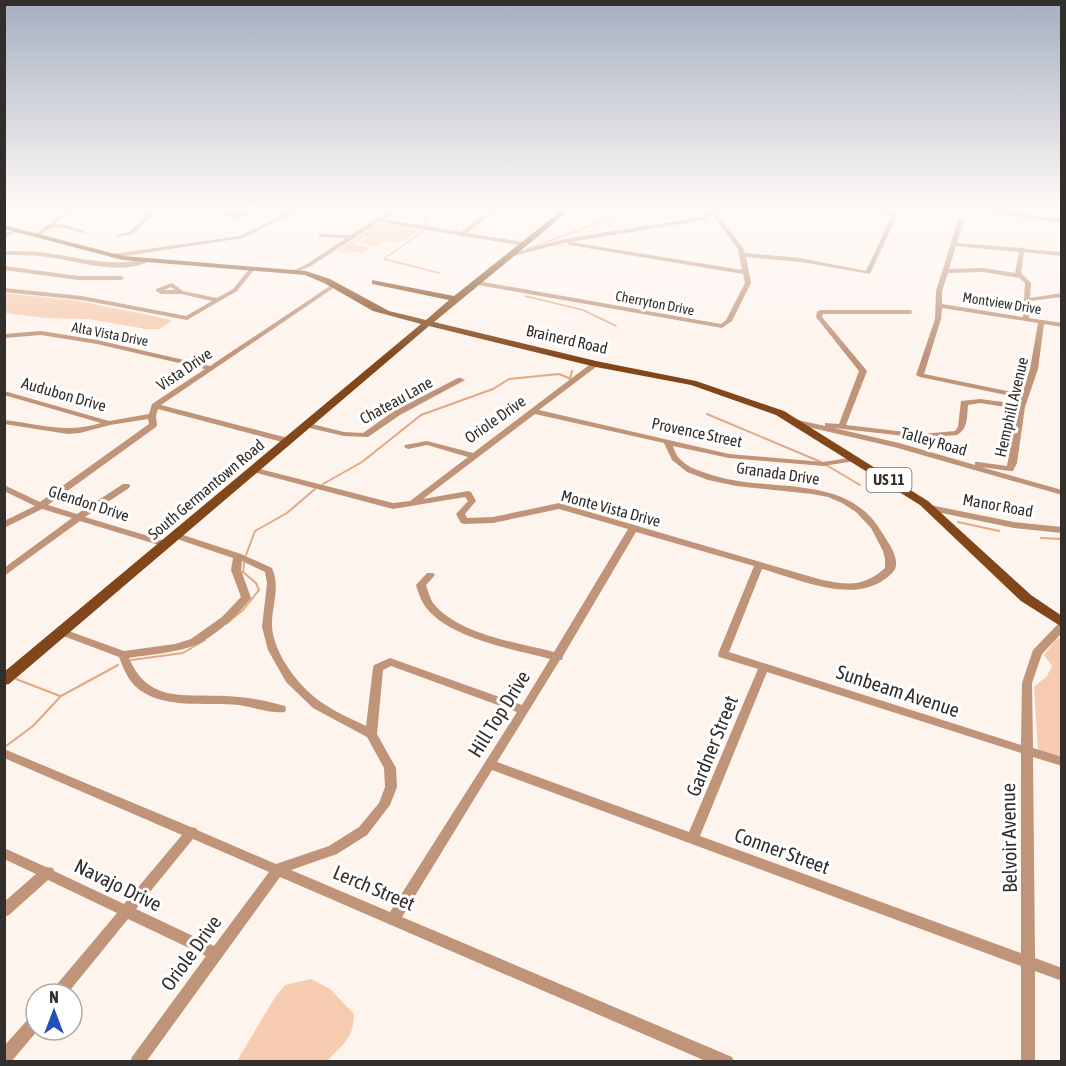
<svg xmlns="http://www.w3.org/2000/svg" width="1066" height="1066" font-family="'Asap Condensed',sans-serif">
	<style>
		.green { fill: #f6cbaf }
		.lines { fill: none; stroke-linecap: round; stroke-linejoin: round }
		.stream-far1 { stroke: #e1a883; stroke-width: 1.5 }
		.stream { stroke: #e1a883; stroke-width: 2 }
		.minor { fill: #bf9479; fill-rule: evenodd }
		.major { fill: #81471a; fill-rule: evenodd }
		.labels { text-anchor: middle; stroke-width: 6; stroke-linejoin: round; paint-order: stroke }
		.far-street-label { font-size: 14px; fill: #322e2b; stroke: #fff }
		.shield { fill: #fff; stroke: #706d6b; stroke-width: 1.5 }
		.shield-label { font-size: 15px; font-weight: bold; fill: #322e2b }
		.street-label { font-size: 16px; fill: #322e2b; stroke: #fff }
		.near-street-label { font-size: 20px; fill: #322e2b; stroke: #fff }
	</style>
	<rect width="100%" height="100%" fill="#fef4ee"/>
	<path class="green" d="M380 223 420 230 399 243 384 241 376 246 360 243 367 238 364 237 354 244 370 247 363 253 343 251 367 257 336 251Z
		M5 293 80 301 172 320 160 329H147L88 319 46 318 5 313Z
		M1061 637V758L1038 750 1034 687 1047 676 1052 666 1044 655 1056 640Z
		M311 979 330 989 354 1014C353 1041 343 1043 327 1061H237L274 999 285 985Z"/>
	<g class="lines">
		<path class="stream-far1" d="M428 210 425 225 430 226 384 259 439 273
			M527 249 612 218 617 210
			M525 296 583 310 616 326"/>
		<path class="stream" d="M570 379 572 371
			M707 414 821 462 860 485
			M323 484 362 462 421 415 493 389 509 379 559 374 571 379
			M958 522 999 531
			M1041 538 1062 539
			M246 555 255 531 287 513 315 489
			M226 624 243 610 259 590 256 583 243 572 244 563
			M131 660 183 653 205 640
			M16 679 60 696
			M6 746 33 726 61 696 118 665"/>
		<path class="minor" d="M67 210H73L55 224H63L85 231V233C74 233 62 224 51 228 44 230 41 236 34 237V235Z
			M152 210H158L133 234 117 237V235L129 232Z
			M206 210C217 210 227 214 237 214 243 214 250 210 257 210L239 218Z
			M292 210H299L243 238 112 258 109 256 112 254 240 236Z
			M389 210H396L383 219 461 232 491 210H497L467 233 524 242 527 244 524 246 464 236 461 237 458 235 379 222 311 266 295 273 290 272 307 264 346 238 321 237 318 235 319 234 351 235Z
			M711 210H717L715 212 743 248 745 253 801 258 866 271 891 217 873 210H881L897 216 870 274 801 262 746 257 751 283 732 321 722 328 478 285 475 283 478 281 721 324 726 320 745 283 743 274 569 245 567 242 513 256 510 254 564 239 702 217ZM712 214 738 249 742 270 571 242 704 220Z
			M982 210H996L1062 219V223L985 212Z
			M961 218 964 220 957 243 1020 248 1022 247 1025 249 1062 252V256L1024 252 1021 273 1031 283 1030 298 1062 293V297L1030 301 1029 318 1062 323V327L1044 324 1038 369 1025 407 1017 463 1013 471H1010L981 467 1062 490V495L894 447 795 424 794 422 798 420 825 426V423L839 424 859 371 816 317 817 312 820 310H910L913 312 910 314H823L822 317 867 371 846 425 922 434 955 431 958 427 961 401 980 399 1018 404 1020 398 920 377 916 375 935 319 936 291 958 220ZM956 246 1019 252 1015 273 983 268 949 269ZM983 272 1019 278 1025 283 1023 317 942 304V291L948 273ZM942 308 1038 323 1030 369 1022 394 924 374 941 319ZM980 403 1017 409 1007 466 978 462H975V465L899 443 834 428 922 438 957 435C968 429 967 417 968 405Z
			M15 229 20 230 4 238V234Z
			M4 251C19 251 33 251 47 253 83 258 112 268 149 258L152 260C121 277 79 261 47 257 33 255 19 255 4 255Z
			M4 266 78 276H121L124 278 121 280H78L4 270Z
			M250 268 255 269 237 291 187 320 82 300 4 292V288L82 296 186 316 212 301 181 294H161L156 291V289L172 283 183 291 217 298 233 289ZM171 287 175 290H164Z
			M333 284 335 285V287L161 405 292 439 293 441 292 443H286L158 409 156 416 157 425 156 427 48 505 77 514 123 484H129L130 486 129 488 85 517 168 542 170 544 168 546H162L80 521 4 576V568L72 518 42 509 4 528V521L35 506 4 491V485L40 502 149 424 148 419 110 425 80 433 68 434 4 424V420C39 424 67 434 101 423L4 395V391L109 421 149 414 152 404 205 369 97 344 41 335 4 338V334L41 331 97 340 210 366Z
			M593 362H599L600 364 539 410 729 454 823 462 855 457 859 459 855 461 823 466 729 458 673 446C674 449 676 455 679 458 686 466 696 470 706 473 763 495 845 470 881 531 887 541 900 557 895 569 893 573 888 577 885 579 852 604 798 579 762 569L729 652 1021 745 1022 683 1033 650 1058 624 1062 623V633L1042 654 1032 683 1033 748 1062 757V766L1033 757 1035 958 1062 968V981L1035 971V1062H1021V966L492 770 402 917 732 1057 734 1062H708L280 877 146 1062H130L132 1057 206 956 128 919 67 994H51L53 989 117 913 48 880 9 915 4 917V902L36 874 4 859V848L46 867 53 868 54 871 124 904 182 835 4 758V749L191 827 196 828 197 830 276 864 329 846 359 827 379 803 385 787 384 768 367 737 313 708 286 682 268 650 262 627 267 583 265 572 242 561 241 570 251 598C239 614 216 635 198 644 177 653 152 654 129 658 148 703 184 694 225 696 245 697 266 700 285 706L286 709 285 712C275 714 251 707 239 705 207 702 160 710 135 686 127 678 123 667 119 657L58 634 57 632 58 630H66L124 651 175 644 191 639 222 617 241 597 231 570 233 558 174 538 172 536 177 533 241 554 272 568C281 588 271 607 272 627 274 654 299 687 321 702 335 712 352 719 366 726L373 668 374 665 390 658 522 705 550 659C513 649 444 638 423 603 420 598 418 591 416 585L427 573H433L435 575 426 585C428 591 430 598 433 603 459 635 516 642 554 652L628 529 559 509 493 523 464 524 461 523 456 514 468 501 465 497 393 509 253 472 252 470 256 468 393 503 410 501 468 457 427 445 408 449 404 447 405 445 427 441 473 453ZM535 414 664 443 672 460 687 472 708 480 736 486 812 494 828 497 842 503 856 512 871 528 883 551 885 559V568C864 587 849 585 822 580L559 503 493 517 467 518 465 514 476 501 471 492 468 491 423 499ZM636 532 754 566 718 654 719 657 758 669 689 832 497 762 560 660H562L563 656ZM391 666 517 712 390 912 291 870 337 854 367 835 390 805 397 787 396 768 377 734 383 670ZM767 672 1021 753V953L700 836ZM193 839 269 872 214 946 136 909Z
			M458 378H461L465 380 400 415 368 437 344 436 305 427 304 425 308 423 344 432 363 433 394 411Z
			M930 505 1014 522 1062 527V533L1014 528 927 510 926 508 927 506Z
			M36 1014V1030H38L11 1062H4V1046L31 1016Z"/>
		<path class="major" d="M562 210H570L434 322 596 361 696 381 784 411 928 501 1031 595 1062 616V627L1021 601 920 505 776 415 691 385 596 367 429 326 9 684 4 685V672L421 324 373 311 324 283 305 275 123 260 4 229V225L123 256 306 271 330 279 389 311 426 320 449 300 372 284V280L454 296Z"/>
	</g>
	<linearGradient id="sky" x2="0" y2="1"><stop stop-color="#a5afc0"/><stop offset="0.58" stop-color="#fffaf7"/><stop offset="1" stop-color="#fffaf7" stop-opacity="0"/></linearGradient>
	<rect width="1066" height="359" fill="url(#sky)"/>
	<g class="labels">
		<g class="far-street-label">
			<text transform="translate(655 303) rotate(11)" y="5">Cherryton Drive</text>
			<text transform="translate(1002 303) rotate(9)" y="5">Montview Drive</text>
			<text transform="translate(110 334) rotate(11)" y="5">Alta Vista Drive</text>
		</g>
		<rect class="shield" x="866.5" y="468" width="45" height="24" rx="4.5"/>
		<g class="shield-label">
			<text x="889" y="485">US 11</text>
		</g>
		<g class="street-label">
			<text transform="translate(567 339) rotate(13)" y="6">Brainerd Road</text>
			<text transform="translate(184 369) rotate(-34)" y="6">Vista Drive</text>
			<text transform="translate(64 394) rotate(16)" y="6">Audubon Drive</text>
			<text transform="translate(396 400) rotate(-29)" y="6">Chateau Lane</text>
			<text transform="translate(1011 407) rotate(-77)" y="6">Hemphill Avenue</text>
			<text transform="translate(495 419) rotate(-35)" y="6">Oriole Drive</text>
			<text transform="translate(697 432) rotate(12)" y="6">Provence Street</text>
			<text transform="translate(934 441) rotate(16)" y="6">Talley Road</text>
			<text transform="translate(778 473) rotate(8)" y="6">Granada Drive</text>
			<text transform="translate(206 489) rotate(-40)" y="6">South Germantown Road</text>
			<text transform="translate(89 503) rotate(18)" y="6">Glendon Drive</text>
			<text transform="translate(998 505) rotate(10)" y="6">Manor Road</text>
			<text transform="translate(611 508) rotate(15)" y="6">Monte Vista Drive</text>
		</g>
		<g class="near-street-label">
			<text transform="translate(898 691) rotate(18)" y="7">Sunbeam Avenue</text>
			<text transform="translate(499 714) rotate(-58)" y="7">Hill Top Drive</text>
			<text transform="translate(712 746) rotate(-68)" y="7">Gardner Street</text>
			<text transform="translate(1009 838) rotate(-91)" y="7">Belvoir Avenue</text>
			<text transform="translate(782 851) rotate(20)" y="7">Conner Street</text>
			<text transform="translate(118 885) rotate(26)" y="7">Navajo Drive</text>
			<text transform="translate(374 888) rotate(23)" y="7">Lerch Street</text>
			<text transform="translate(191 953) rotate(-54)" y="7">Oriole Drive</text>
		</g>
	</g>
	<rect width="1066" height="1066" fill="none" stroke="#322e2b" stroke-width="12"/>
	<g transform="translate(54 1012)"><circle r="28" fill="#ffffff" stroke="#adabaa" stroke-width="1.5"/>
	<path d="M0-4.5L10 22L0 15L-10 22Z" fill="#254fbd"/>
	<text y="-9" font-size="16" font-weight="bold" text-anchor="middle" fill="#322e2b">N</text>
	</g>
</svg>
